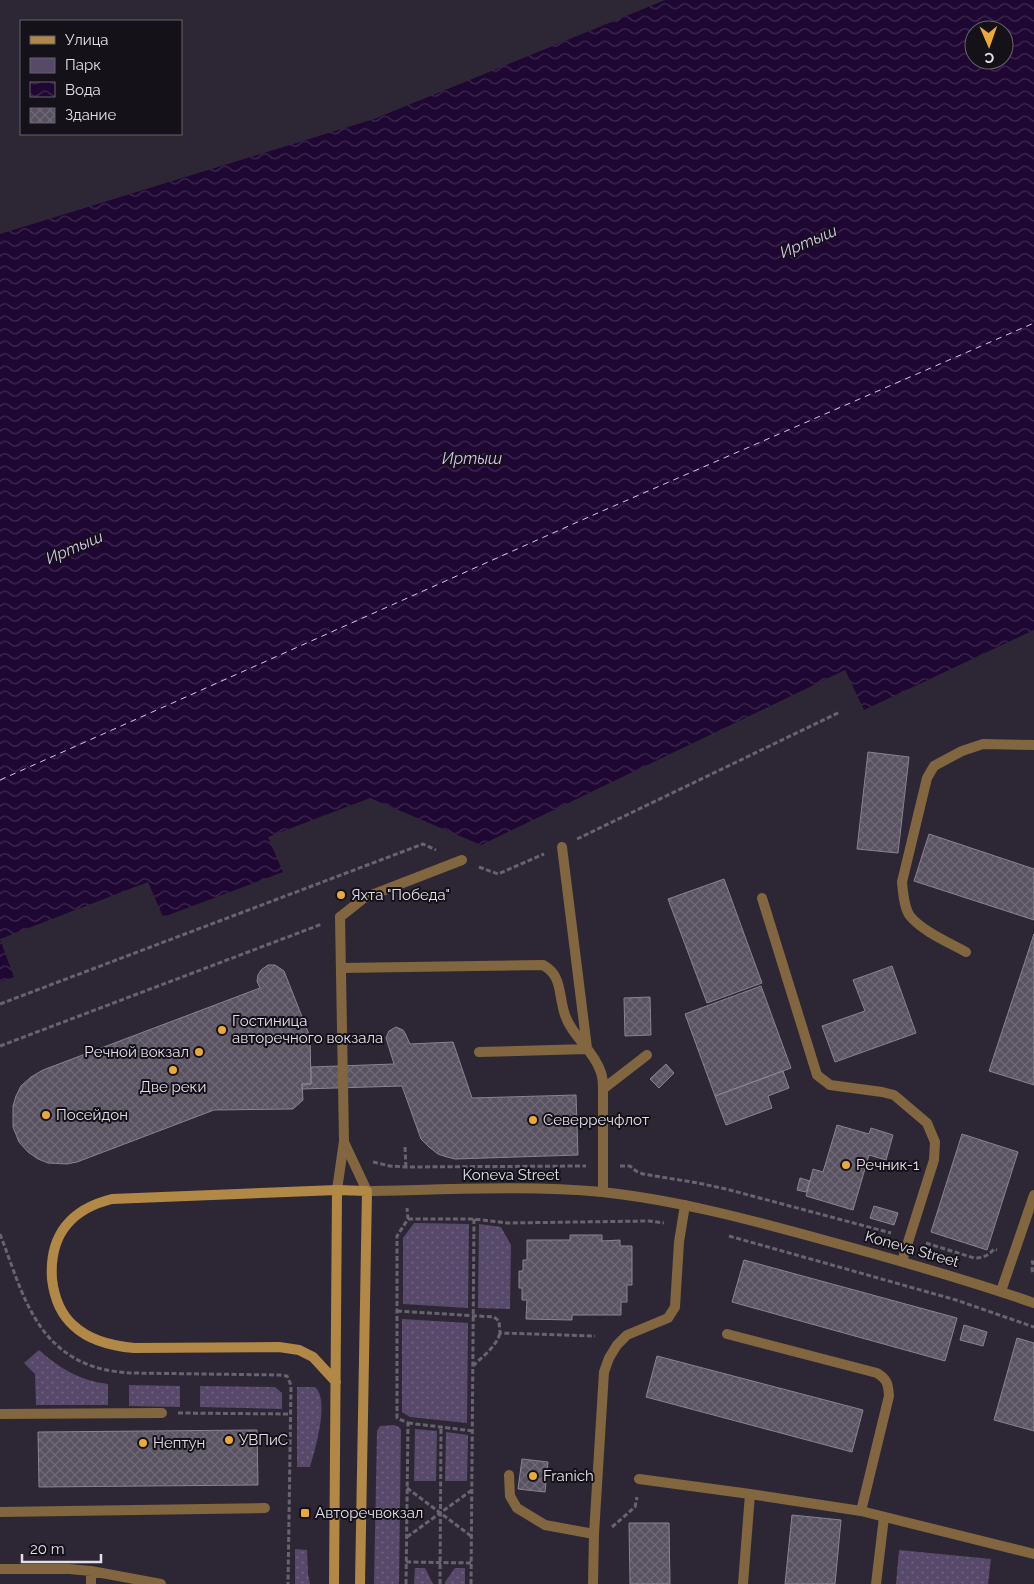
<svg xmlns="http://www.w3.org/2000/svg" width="1034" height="1584" font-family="Raleway,sans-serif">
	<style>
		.green { fill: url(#green-dots) }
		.water { fill: url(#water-waves); fill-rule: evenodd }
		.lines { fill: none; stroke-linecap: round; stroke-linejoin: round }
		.ferry { stroke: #d9c6f5; stroke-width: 1; stroke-dasharray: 6 5; stroke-linecap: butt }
		.building { fill: url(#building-cross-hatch); stroke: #898293 }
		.path { stroke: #68636f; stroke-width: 3; stroke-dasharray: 5 2.5; stroke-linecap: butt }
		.service { stroke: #81663f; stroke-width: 10 }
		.minor { stroke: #81663f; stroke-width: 10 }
		.tertiary { stroke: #81663f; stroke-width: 10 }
		.secondary { stroke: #b28847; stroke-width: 10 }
		.poi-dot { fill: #eba939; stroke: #141118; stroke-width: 2 }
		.labels { text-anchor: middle; stroke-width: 4; stroke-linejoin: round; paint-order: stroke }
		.poi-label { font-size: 15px; fill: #e3dfe8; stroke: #141118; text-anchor: start }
		.street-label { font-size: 15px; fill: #e3dfe8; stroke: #141118 }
		.water-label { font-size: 16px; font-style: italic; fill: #d9c6f5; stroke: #141118 }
	</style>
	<defs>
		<pattern id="green-dots" width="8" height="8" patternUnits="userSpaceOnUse" patternTransform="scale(1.25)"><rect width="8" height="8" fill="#57496a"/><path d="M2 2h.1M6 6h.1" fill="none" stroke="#6f637f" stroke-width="1.8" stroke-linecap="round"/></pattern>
		<pattern id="water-waves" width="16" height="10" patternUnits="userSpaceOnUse" patternTransform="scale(1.25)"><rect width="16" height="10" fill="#1f0734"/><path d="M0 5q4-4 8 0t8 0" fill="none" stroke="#3f2b51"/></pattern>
		<pattern id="building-cross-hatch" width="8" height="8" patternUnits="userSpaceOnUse" patternTransform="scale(1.25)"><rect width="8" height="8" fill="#585261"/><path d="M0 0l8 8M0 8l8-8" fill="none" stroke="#706a78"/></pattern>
	</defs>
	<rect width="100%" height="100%" fill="#2d2735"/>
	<path class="green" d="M414 1223 469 1224 468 1308 403 1304V1238Z
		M479 1224 501 1227 511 1245 510 1309 478 1308Z
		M402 1319 468 1323 467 1423 410 1417 402 1412Z
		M39 1350C59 1368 81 1381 108 1384V1405H36L35 1374 24 1363Z
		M129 1385 180 1386V1407L129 1406Z
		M200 1386 275 1387 282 1393V1409L200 1407Z
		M297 1387H315C330 1400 315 1450 310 1467H297Z
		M394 1425 399 1427 401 1430 399 1584H374L377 1431 380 1426Z
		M415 1429 437 1431 436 1481H414Z
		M446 1432 468 1435 467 1481H445Z
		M295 1549 307 1550 308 1574 310 1584H295Z
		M899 1550 991 1559 988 1584H896Z
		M415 1568H425L433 1584H414Z
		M455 1568H465V1584H445V1582Z"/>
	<path class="water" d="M665 0H1034V630L864 710 845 670 481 845 370 798 268 837 283 872 163 917 148 882 0 939V234L374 119ZM974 30H1004V60H974Z
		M0 939 14 977 0 982Z"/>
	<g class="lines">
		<path class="ferry" d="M0 780 600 512 1034 323"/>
	</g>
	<path class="building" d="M868 752 909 757 898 853 857 849Z
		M929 834 1034 869V920L914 881Z
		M724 879 762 983 707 1003 668 899Z
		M1034 934V1085L989 1071Z
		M268 965H275L284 971 310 1037 311 1084H302L303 1100 293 1109 214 1110 77 1162 67 1164 48 1163 38 1159 28 1152 19 1142 13 1127V1106L16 1096 21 1086 31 1077 43 1070 260 988 257 981 258 975 261 970Z
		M892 966 916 1033 835 1062 822 1026 865 1011 853 980Z
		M761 986 791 1068 715 1096 685 1014Z
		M650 997 651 1035 625 1036 624 998Z
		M396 1027 403 1030 405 1033 410 1044 453 1042 472 1098 576 1095 578 1155 455 1159 447 1157 438 1154 429 1147 421 1139 402 1086 302 1089V1084H311V1067L394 1064 386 1038 389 1031Z
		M666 1064 674 1073 659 1088 650 1079Z
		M783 1071 789 1088 768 1096 772 1108 726 1125 715 1096Z
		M837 1125 869 1134 871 1128 893 1135 886 1160 869 1155 853 1210 806 1196 813 1169 823 1172Z
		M962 1134 1018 1152 987 1250 931 1232Z
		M800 1178 810 1181 806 1192 797 1190Z
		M874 1206 898 1213 894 1225 870 1218Z
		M570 1235H602V1241L620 1240V1246H632V1285H627V1302H621V1315H572V1320L526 1319 527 1300H522V1288H519V1271H523V1260H527V1240H570Z
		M744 1260 957 1318 945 1361 732 1302Z
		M964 1325 987 1332 983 1346 960 1340Z
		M1017 1338 1034 1343V1431L994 1420Z
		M657 1356 863 1410 852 1452 646 1397Z
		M257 1430 258 1485 39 1487 38 1432Z
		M522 1459 548 1462 545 1492 518 1489Z
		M792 1515 841 1520 835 1584H785Z
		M629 1523H669L670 1584H630Z"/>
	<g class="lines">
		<path class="path" d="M577 839 840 712
			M479 867 498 874 544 854
			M0 1004 423 844 436 850
			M0 1046 322 924
			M405 1147 406 1169
			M373 1162 390 1166 406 1167 586 1166
			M620 1166H630L636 1171 643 1174 698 1183 726 1189 891 1233
			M408 1219H474L508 1223 649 1221 664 1223
			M0 1234C20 1285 32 1343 89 1365 102 1370 117 1372 130 1373L279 1375 287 1376 291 1385 288 1584
			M729 1236 956 1300 1034 1327
			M926 1243 974 1258C983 1258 988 1256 994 1249L997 1250
			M1031 1261 1033 1262 1032 1270 1034 1274
			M397 1311 494 1317 499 1321 500 1333 595 1336
			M473 1366C483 1356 497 1346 500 1333
			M178 1413 290 1414
			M408 1423 473 1431
			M407 1488 471 1536
			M612 1527 635 1507 637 1497
			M407 1537 472 1490
			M406 1562 472 1563
			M406 1584 408 1423 397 1418V1236L408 1219 407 1208
			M440 1584 441 1427
			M471 1584 474 1219"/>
		<path class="service" d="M562 847 587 1048
			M762 898 817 1075 830 1085 882 1092 894 1095 927 1123 935 1142 934 1160 902 1261
			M340 917 364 898 462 860
			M966 952C950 943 922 931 910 916 904 908 903 892 902 882L927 778 934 766 962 751 983 744 1034 745
			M341 968 543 965C563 976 558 995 565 1015 572 1036 593 1050 600 1070 603 1076 603 1083 603 1089V1192
			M479 1052 587 1049
			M603 1089 647 1055
			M727 1334 877 1373C888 1380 888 1384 889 1396L861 1511
			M0 1414 162 1413
			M509 1475 510 1496 517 1508 545 1525 594 1534
			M639 1479 750 1494 861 1511 1034 1554
			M0 1512 265 1508
			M0 1569H69L91 1571 161 1584
			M91 1571V1584
			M593 1584 594 1534 604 1372 609 1358 617 1345 627 1335 668 1318 675 1307 679 1242 685 1205
			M743 1584 750 1494
			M876 1584 884 1517"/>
		<path class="minor" d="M344 1142 367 1191
			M337 1190 344 1141 340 917
			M1001 1291 1034 1195"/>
		<path class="tertiary" d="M367 1191C445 1190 524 1185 602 1192 677 1200 751 1220 824 1240 894 1259 965 1279 1034 1303"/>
		<path class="secondary" d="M336 1382 313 1357 299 1350 279 1347 134 1348C112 1346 90 1341 74 1326 60 1314 54 1296 52 1279 49 1235 71 1209 112 1199L337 1190 367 1191 360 1584
			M334 1584 337 1190"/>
	</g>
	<g class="poi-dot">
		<circle cx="341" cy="895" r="5"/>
		<circle cx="222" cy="1030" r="5"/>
		<circle cx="199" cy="1052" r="5"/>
		<circle cx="173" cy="1070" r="5"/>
		<circle cx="46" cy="1115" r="5"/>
		<circle cx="533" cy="1120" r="5"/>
		<circle cx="846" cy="1165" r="5"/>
		<circle cx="229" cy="1440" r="5"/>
		<circle cx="143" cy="1443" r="5"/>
		<circle cx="533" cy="1476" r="5"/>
		<rect x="300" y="1508" width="10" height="10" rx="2.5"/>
	</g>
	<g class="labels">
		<g class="poi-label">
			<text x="351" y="900">Яхта "Победа"</text>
			<text x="232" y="1026">Гостиница<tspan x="232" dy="17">авторечного вокзала</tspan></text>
			<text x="189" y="1057" text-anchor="end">Речной вокзал</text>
			<text x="173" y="1092" text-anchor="middle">Две реки</text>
			<text x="56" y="1120">Посейдон</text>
			<text x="543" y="1125">Северречфлот</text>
			<text x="856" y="1170">Речник-1</text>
			<text x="239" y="1445">УВПиС</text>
			<text x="153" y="1448">Нептун</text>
			<text x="543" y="1481">Franich</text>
			<text x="315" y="1518">Авторечвокзал</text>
		</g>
		<g class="street-label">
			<text x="511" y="1180">Koneva Street</text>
			<text transform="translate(912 1249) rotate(16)" y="5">Koneva Street</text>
		</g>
		<g class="water-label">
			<text transform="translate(808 241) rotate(-23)" y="6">Иртыш</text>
			<text x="472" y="464">Иртыш</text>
			<text transform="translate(74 547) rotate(-23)" y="6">Иртыш</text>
		</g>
	</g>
	<rect x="20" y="20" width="162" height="115" fill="#141118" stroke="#67636b"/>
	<rect x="30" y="36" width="25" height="8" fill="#b28847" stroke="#67636b"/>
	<text x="65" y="45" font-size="15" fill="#e3dfe8">Улица</text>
	<rect x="30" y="58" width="25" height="15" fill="#57496a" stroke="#67636b"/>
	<text x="65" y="70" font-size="15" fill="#e3dfe8">Парк</text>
	<rect x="30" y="82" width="25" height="15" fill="url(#water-waves)" stroke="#67636b"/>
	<text x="65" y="95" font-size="15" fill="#e3dfe8">Вода</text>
	<rect x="30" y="108" width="25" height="15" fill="url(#building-cross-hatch)" stroke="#67636b"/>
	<text x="65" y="120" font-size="15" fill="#e3dfe8">Здание</text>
	<g transform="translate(989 45) rotate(178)"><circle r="24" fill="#141118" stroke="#67636b"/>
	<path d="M0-4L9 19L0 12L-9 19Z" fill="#eba939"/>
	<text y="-8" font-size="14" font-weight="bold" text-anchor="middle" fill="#e3dfe8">С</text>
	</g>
	<path d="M22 1554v8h79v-8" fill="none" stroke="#e3dfe8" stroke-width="2.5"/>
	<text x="30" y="1554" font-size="15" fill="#e3dfe8" stroke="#141118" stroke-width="4" paint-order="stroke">20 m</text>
</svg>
